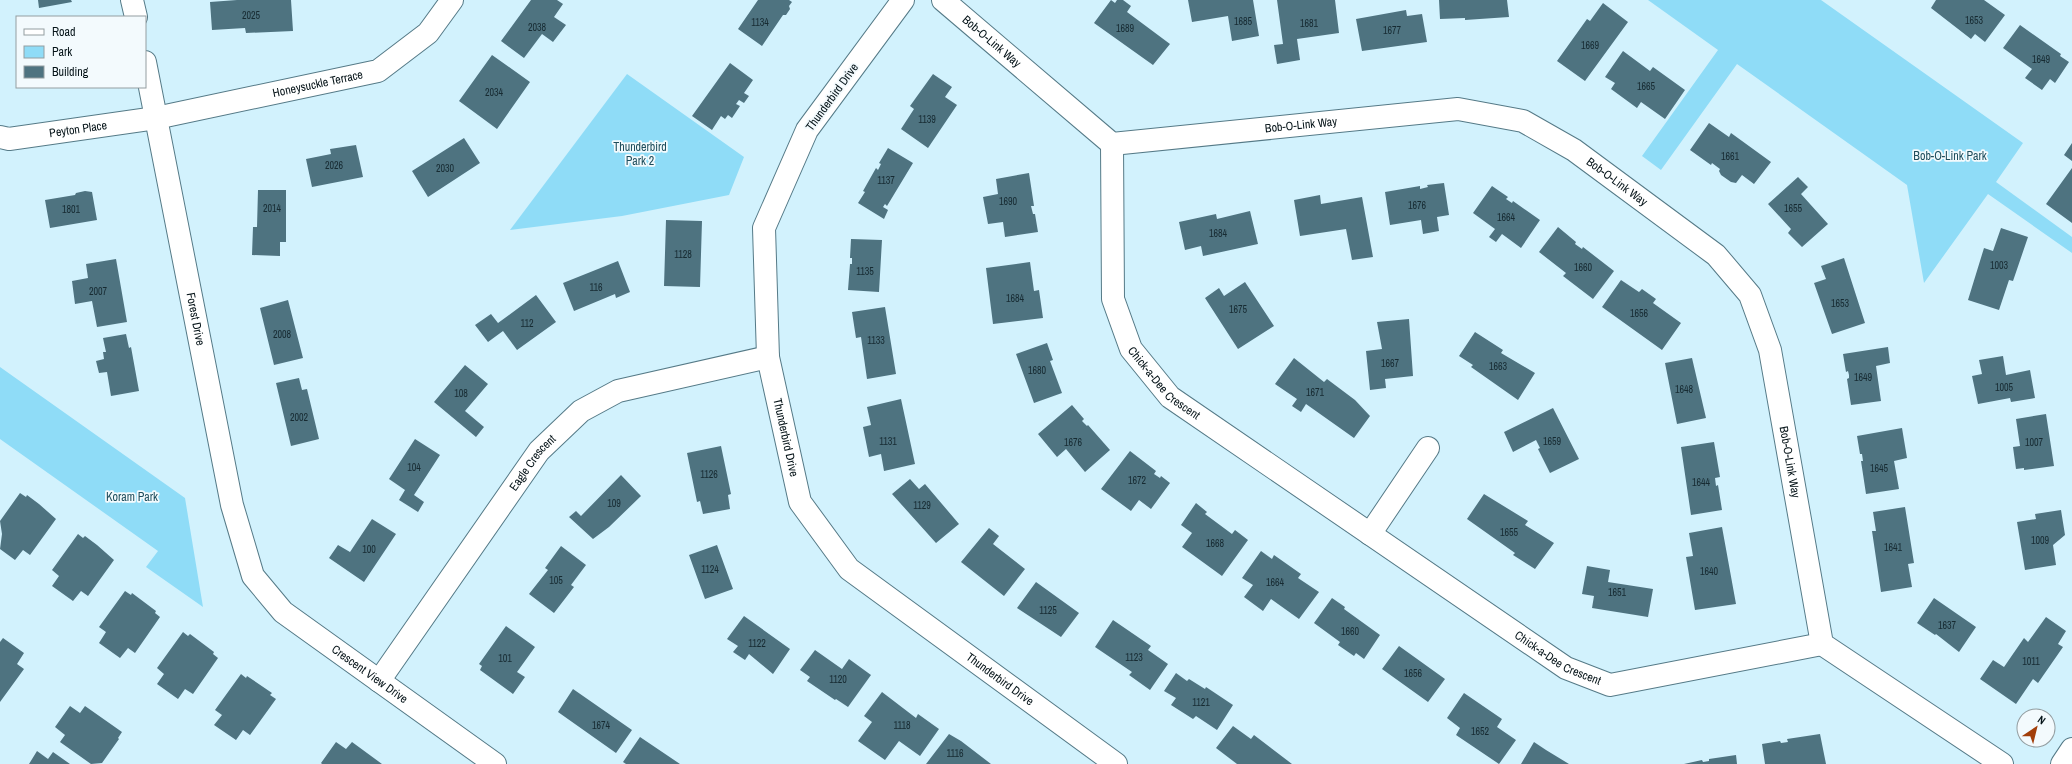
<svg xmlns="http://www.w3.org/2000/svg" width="2072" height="764" font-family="'Archivo Narrow',sans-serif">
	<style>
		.green { fill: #8fdcf7 }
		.building { fill: #4e7380 }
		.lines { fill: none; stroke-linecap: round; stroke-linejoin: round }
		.minor-casing { stroke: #557a87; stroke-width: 24 }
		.minor { stroke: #fff; stroke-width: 22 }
		.labels { text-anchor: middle; stroke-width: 3.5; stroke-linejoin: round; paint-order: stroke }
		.number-label { font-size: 10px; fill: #172b32 }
		.street-label { font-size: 12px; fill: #051318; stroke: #f3fafd }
		.park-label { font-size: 12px; fill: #1e4d5c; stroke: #f3fafd }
	</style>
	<rect width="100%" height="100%" fill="#d2f2fd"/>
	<path class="green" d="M1648 0H1821L2023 143 1996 182 2072 237V253L1988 194 1924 283 1907 185 1737 64 1661 170 1642 156 1718 50Z
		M627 74 744 157 729 195 622 216 510 230Z
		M0 367 185 498 203 607 146 567 158 551 0 439Z"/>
	<path class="building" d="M38 0H71L72 2 39 8Z
		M237 0H291L293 31 246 33 245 28 212 30 210 2Z
		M531 0H557L563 4 554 17 566 25 553 42 542 34 524 58 501 41Z
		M758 0H789L792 2 789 6 790 9 786 15H783L762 46 738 29Z
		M1111 0 1115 3 1117 0H1123L1131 6 1127 12 1170 44 1153 65 1094 23Z
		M1188 0H1253L1259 36 1232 41 1228 16 1192 22Z
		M1277 0H1335L1339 33 1297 39 1300 60 1277 64 1274 45 1283 44Z
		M1439 0H1507L1509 17 1465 20V18L1440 19Z
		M1936 0H1984L2005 15 1985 42 1975 34 1971 39 1931 8Z
		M1603 3 1628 22 1585 81 1557 61 1587 19 1590 21Z
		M1406 10 1407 16 1422 14 1427 42 1362 51 1356 19Z
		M2020 25 2061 54 2060 56 2069 62 2055 83 2050 79 2042 90 2025 78 2032 69 2003 48Z
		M1623 51 1650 71 1653 67 1685 90 1665 119 1641 102 1637 108 1611 89 1615 83 1605 77Z
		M492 55 530 82 497 129 459 101Z
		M730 63 753 80 744 93 749 96 744 103 739 100 736 104 740 106 732 118 728 115 725 119 721 116 712 130 692 116Z
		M933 74 952 87 945 97 957 105 928 148 901 129 914 109 910 106Z
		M1709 123 1729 137 1731 133 1771 162 1754 184 1742 175 1736 183 1731 182 1721 175 1719 171 1720 169 1712 163 1711 165 1690 150Z
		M464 138 480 163 428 197 412 171Z
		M2072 143V161L2064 155Z
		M356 145 363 177 312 187 306 159 331 154 330 149Z
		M888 148 913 163 887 206 885 204 883 207 888 210 884 219 858 203 865 192 863 191 876 168 878 170 881 164 879 163Z
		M2072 168V223L2046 204Z
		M1029 173 1034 206H1031L1033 214H1035L1038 232 1005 237 1003 222 988 224 983 197 998 194 996 179Z
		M1798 177 1808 187 1801 194 1828 224 1802 247 1788 233 1791 229 1768 204Z
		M1444 183 1449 215 1437 217 1439 231 1423 234 1421 220 1390 225 1385 192 1420 186V189L1428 187 1427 185Z
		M1492 186 1508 197 1506 199 1512 203 1513 201 1540 220 1521 248 1502 234 1496 242 1489 237 1495 229 1473 213Z
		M258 190H286V242H280V256L252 255 253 227H257Z
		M85 191 92 192 97 220 50 228 45 200 75 195 76 193Z
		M1320 195 1321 204 1362 197 1373 257 1352 260 1346 229 1300 236 1294 200Z
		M1250 211 1258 244 1203 256 1201 246 1185 250 1179 222 1216 214 1217 219Z
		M666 220 702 221 700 287 664 286Z
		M1558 227 1576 242 1575 244 1582 249 1583 247 1614 271 1593 299 1563 276 1566 273 1539 252Z
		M2001 228 2028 237 2013 281 2009 280 1999 310 1968 300 1984 248 1993 251Z
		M851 239 882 240 879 292 848 290 850 264H852V258H850Z
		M1844 258 1865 323 1832 334 1814 283 1826 279 1821 266Z
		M116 259 127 322 97 327 92 301 75 304 72 281 88 278 86 264Z
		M618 261 630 292 616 298 615 294 574 311 563 283Z
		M1030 262 1034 291 1039 290 1043 318 993 324 986 268Z
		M1621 280 1639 292 1642 289 1656 299 1653 303 1681 323 1662 350 1602 307Z
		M1245 282 1274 326 1238 349 1205 298 1219 288 1224 296Z
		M536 295 556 322 517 350 503 331 488 342 475 325 491 314 498 323Z
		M288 300 303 358 274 365 260 308Z
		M885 307 896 374 867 379 861 337 856 338 852 312Z
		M1409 319 1413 376 1385 379 1386 388 1370 390 1366 351 1382 349 1377 322Z
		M1475 332 1503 350 1501 353 1535 373 1518 400 1471 367 1473 365 1459 356Z
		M126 334 129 348 131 347 139 391 111 396 107 372 99 373 96 361 104 359 103 352H106L103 338Z
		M1047 343 1053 360 1050 361 1062 393 1034 403 1016 354Z
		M1888 347 1890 363 1876 366 1881 401 1851 405 1847 379 1849 378V375L1848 371 1846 372 1843 354Z
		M2003 356 2006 375 2030 370 2035 398 2011 402 2010 398 1978 404 1972 376 1982 374 1979 360Z
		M1294 358 1324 382 1327 379 1355 400 1370 416 1354 438 1306 404 1301 412 1292 406 1297 399 1275 384Z
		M1692 358 1706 418 1677 424 1665 363Z
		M465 365 488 384 465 411 484 427 476 437 434 402Z
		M299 378 302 390 307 389 319 439 291 446 276 383Z
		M901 399 915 464 884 471 881 454 869 457 863 427 871 425 867 407Z
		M1072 405 1084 419 1082 421 1087 426 1088 425 1110 450 1085 472 1066 449 1057 457 1038 434Z
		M1553 408 1579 459 1550 473 1538 449 1540 448 1536 440 1513 452 1504 432Z
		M2046 414 2054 466 2024 470V468L2016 469 2013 447 2020 446 2016 419Z
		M1902 428 1907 458 1894 461 1899 489 1866 494 1861 461H1863L1862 454H1860L1857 436Z
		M415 439 440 455 414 495 424 502 418 512 399 500 405 490 389 479Z
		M1714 442 1720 477 1715 478 1716 486 1718 485 1722 510 1691 515 1681 447Z
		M721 446 731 494 728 495 730 509 703 514 700 501 697 502 687 453Z
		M1130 451 1156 471 1154 474 1160 478 1161 476 1170 483 1151 509 1139 500 1131 511 1101 489Z
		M621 475 641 496 609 527 593 539 569 517 576 511 581 516Z
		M910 479 919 489 925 484 959 524 936 543 892 494Z
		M20 493 26 497 27 495 39 504 56 519 30 555 23 550 15 560 0 549 2 534 0 521Z
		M1484 494 1528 521 1525 525 1554 543 1535 569 1513 555 1515 553 1467 519Z
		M1196 503 1207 512 1205 514 1232 534 1235 530 1248 540 1222 576 1182 547 1192 533 1181 525Z
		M1905 507 1914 563 1908 564 1912 587 1881 592 1872 531H1876L1873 512Z
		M2061 510 2065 535 2053 545 2056 565 2025 570 2017 522 2036 519 2035 514Z
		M372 519 396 534 364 582 329 558 338 545 350 552Z
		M1722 527 1736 604 1695 610 1686 557 1693 556 1689 533Z
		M989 528 999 536 993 544 1025 569 1004 596 961 562Z
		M78 534 83 538 85 536 97 545 114 560 88 596 81 591 73 601 52 586 59 576 52 570Z
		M717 545 733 589 705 599 689 555Z
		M561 546 586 565 571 585 574 587 554 613 529 594 548 570 545 568Z
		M1261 551 1272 559 1274 555 1301 574 1298 578 1319 592 1299 619 1271 599 1263 611 1244 597 1253 585 1242 578Z
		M1587 566 1610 570 1608 582 1653 589 1648 617 1592 608 1594 596 1582 594Z
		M1036 582 1079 613 1061 637 1017 608Z
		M125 591 131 595 132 593 156 611 155 613 160 617 135 653 128 648 120 658 99 643 106 632 99 627Z
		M1332 598 1345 607 1344 609 1380 635 1364 659 1356 653 1354 656 1338 645 1340 642 1314 623Z
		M1934 598 1976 627 1959 652 1936 634 1935 635 1917 623Z
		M744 616 790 649 773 674 749 654 745 660 733 652 738 646 727 639Z
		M2046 617 2066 631 2058 644 2063 647 2038 683 2033 679 2016 704 1980 679 1993 660 2004 667 2024 638 2028 642Z
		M1113 620 1151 646 1148 650 1168 664 1150 690 1129 675 1132 672 1095 647Z
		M506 626 535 647 517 672 525 677 513 694 480 670 482 666 479 664Z
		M183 632 188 636 190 634 214 652 213 654 218 658 193 694 185 689 178 699 157 684 164 674 157 668Z
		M3 638 24 653 17 664 24 669 0 702V642Z
		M1399 646 1445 679 1428 702 1382 669Z
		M815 650 842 669 849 659 871 675 848 707 836 699 835 700 807 681 810 677 800 670Z
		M1176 673 1187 681 1189 679 1205 689 1206 687 1233 705 1217 730 1196 716 1193 719 1171 705 1176 698 1164 691Z
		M241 674 246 678 247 676 272 693 270 695 276 699 250 735 243 730 236 740 214 725 222 715 215 710Z
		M573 689 632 730 616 753 558 712Z
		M882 692 916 718 918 714 939 729 920 756 899 741 885 760 858 741 872 722 864 716Z
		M1464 693 1502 719 1497 727 1516 740 1499 764 1456 735 1460 728 1447 718Z
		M70 706 80 713 85 706 122 732 118 738 119 739 102 763 91 764 60 742 65 735 55 727Z
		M1233 726 1251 739 1254 735 1292 764H1237L1216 748Z
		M949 734 961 741 991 764H926Z
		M1820 734 1826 764H1765L1762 744 1780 741 1781 743 1788 742 1787 739Z
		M640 737 680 764H626L623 762Z
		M336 742 346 749 352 742 382 764H322L321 763Z
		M1534 742 1546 750 1569 764H1521Z
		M37 751 48 759 53 752 70 764H29Z
		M1736 755 1737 764H1684L1702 760 1703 762 1709 761V759Z"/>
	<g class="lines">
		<defs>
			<g id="minor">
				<path d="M132 0 136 17"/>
				<path id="s1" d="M903 0 807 130 764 228 768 357 800 502 849 569 1116 764"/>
				<path id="s2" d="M943 0 1112 144 1458 109 1523 121 1574 150 1716 255 1750 295 1770 350 1822 644 2002 764"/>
				<path id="s3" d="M145 62 232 505 253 576 283 612 495 764"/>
				<path id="s4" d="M0 137 9 139 156 118 378 71 428 33 452 0"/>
				<path id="s5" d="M1112 144 1113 299 1131 349 1170 397 1566 668 1610 685 1822 644"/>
				<path d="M1370 534 1428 448"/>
				<path id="s6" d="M379 681 539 451 581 411 618 391 768 357"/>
				<path d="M2062 764 2072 749"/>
			</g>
		</defs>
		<use href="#minor" class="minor-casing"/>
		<use href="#minor" class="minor"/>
	</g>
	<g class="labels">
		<g class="number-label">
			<text x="251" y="19">2025</text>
			<text x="1974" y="24">1653</text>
			<text x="1243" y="25">1685</text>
			<text x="760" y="26">1134</text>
			<text x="1309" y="27">1681</text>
			<text x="537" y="31">2038</text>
			<text x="1125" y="32">1689</text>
			<text x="1392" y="34">1677</text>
			<text x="1590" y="49">1669</text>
			<text x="2041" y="63">1649</text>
			<text x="1646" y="90">1665</text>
			<text x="494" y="96">2034</text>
			<text x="927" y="123">1139</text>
			<text x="1730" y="160">1661</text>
			<text x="334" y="169">2026</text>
			<text x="445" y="172">2030</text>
			<text x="886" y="184">1137</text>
			<text x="1008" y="205">1690</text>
			<text x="1417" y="209">1676</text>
			<text x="272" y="212">2014</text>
			<text x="1793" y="212">1655</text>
			<text x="71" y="213">1801</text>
			<text x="1506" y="221">1664</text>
			<text x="1218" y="237">1684</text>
			<text x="683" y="258">1128</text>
			<text x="1999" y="269">1003</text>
			<text x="1583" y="271">1660</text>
			<text x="865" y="275">1135</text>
			<text x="596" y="291">116</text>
			<text x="98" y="295">2007</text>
			<text x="1015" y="302">1684</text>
			<text x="1840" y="307">1653</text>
			<text x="1238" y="313">1675</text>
			<text x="1639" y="317">1656</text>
			<text x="527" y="327">112</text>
			<text x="282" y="338">2008</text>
			<text x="876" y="344">1133</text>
			<text x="1390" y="367">1667</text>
			<text x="1498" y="370">1663</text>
			<text x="1037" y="374">1680</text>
			<text x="1863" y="381">1649</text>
			<text x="2004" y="391">1005</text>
			<text x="1684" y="393">1648</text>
			<text x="1315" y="396">1671</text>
			<text x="461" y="397">108</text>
			<text x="299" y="421">2002</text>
			<text x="888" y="445">1131</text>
			<text x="1552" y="445">1659</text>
			<text x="1073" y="446">1676</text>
			<text x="2034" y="446">1007</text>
			<text x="414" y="471">104</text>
			<text x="1879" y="472">1645</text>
			<text x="709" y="478">1126</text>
			<text x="1137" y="484">1672</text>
			<text x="1701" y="486">1644</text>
			<text x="614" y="507">109</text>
			<text x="922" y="509">1129</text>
			<text x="1509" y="536">1655</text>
			<text x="2040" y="544">1009</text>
			<text x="1215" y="547">1668</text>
			<text x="1893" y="551">1641</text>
			<text x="369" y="553">100</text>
			<text x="710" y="573">1124</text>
			<text x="1709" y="575">1640</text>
			<text x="556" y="584">105</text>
			<text x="1275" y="586">1664</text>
			<text x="1617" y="596">1651</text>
			<text x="1048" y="614">1125</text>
			<text x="1947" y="629">1637</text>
			<text x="1350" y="635">1660</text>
			<text x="757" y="647">1122</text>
			<text x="1134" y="661">1123</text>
			<text x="505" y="662">101</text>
			<text x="2031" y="665">1011</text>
			<text x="1413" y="677">1656</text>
			<text x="838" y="683">1120</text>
			<text x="1201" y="706">1121</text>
			<text x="601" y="729">1674</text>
			<text x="902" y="729">1118</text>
			<text x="1480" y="735">1652</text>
			<text x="955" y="757">1116</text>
		</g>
		<g class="street-label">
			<text dy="4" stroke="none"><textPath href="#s2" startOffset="64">Bob-O-Link Way</textPath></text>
			<text dy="4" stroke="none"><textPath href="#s4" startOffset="323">Honeysuckle Terrace</textPath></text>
			<text transform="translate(832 97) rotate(-54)" y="4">Thunderbird Drive</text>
			<text dy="4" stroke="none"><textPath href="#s2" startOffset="412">Bob-O-Link Way</textPath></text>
			<text dy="4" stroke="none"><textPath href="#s4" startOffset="79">Peyton Place</textPath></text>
			<text dy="4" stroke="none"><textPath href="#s2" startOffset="748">Bob-O-Link Way</textPath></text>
			<text dy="4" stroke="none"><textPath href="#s3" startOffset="262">Forest Drive</textPath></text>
			<text dy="4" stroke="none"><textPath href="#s5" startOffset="256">Chick-a-Dee Crescent</textPath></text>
			<text dy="4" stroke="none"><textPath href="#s1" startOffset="480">Thunderbird Drive</textPath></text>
			<text dy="4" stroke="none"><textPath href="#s2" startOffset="1096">Bob-O-Link Way</textPath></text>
			<text dy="4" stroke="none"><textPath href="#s6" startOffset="267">Eagle Crescent</textPath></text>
			<text dy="4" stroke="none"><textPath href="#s5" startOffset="738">Chick-a-Dee Crescent</textPath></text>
			<text dy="4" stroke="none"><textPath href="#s3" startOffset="679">Crescent View Drive</textPath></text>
			<text dy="4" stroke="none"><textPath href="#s1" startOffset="816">Thunderbird Drive</textPath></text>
		</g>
		<g class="park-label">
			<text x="640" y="151">Thunderbird<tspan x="640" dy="14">Park 2</tspan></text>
			<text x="1950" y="160">Bob-O-Link Park</text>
			<text x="132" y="501">Koram Park</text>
		</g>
	</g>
	<rect x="16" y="16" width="130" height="72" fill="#f3fafd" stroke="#949ea1"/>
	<rect x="24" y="29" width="20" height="6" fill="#ffffff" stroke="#949ea1"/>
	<text x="52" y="36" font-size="12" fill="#051318">Road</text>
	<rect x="24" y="46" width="20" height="12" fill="#8fdcf7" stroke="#949ea1"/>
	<text x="52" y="56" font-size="12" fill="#051318">Park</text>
	<rect x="24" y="66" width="20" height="12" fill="#4e7380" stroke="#949ea1"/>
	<text x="52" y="76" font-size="12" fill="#051318">Building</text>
	<g transform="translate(2036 728) rotate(35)"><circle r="19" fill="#f3fafd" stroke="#949ea1"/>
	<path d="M0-3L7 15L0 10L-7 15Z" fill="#a23e0a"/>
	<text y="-6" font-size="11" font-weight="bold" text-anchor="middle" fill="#051318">N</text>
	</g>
</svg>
